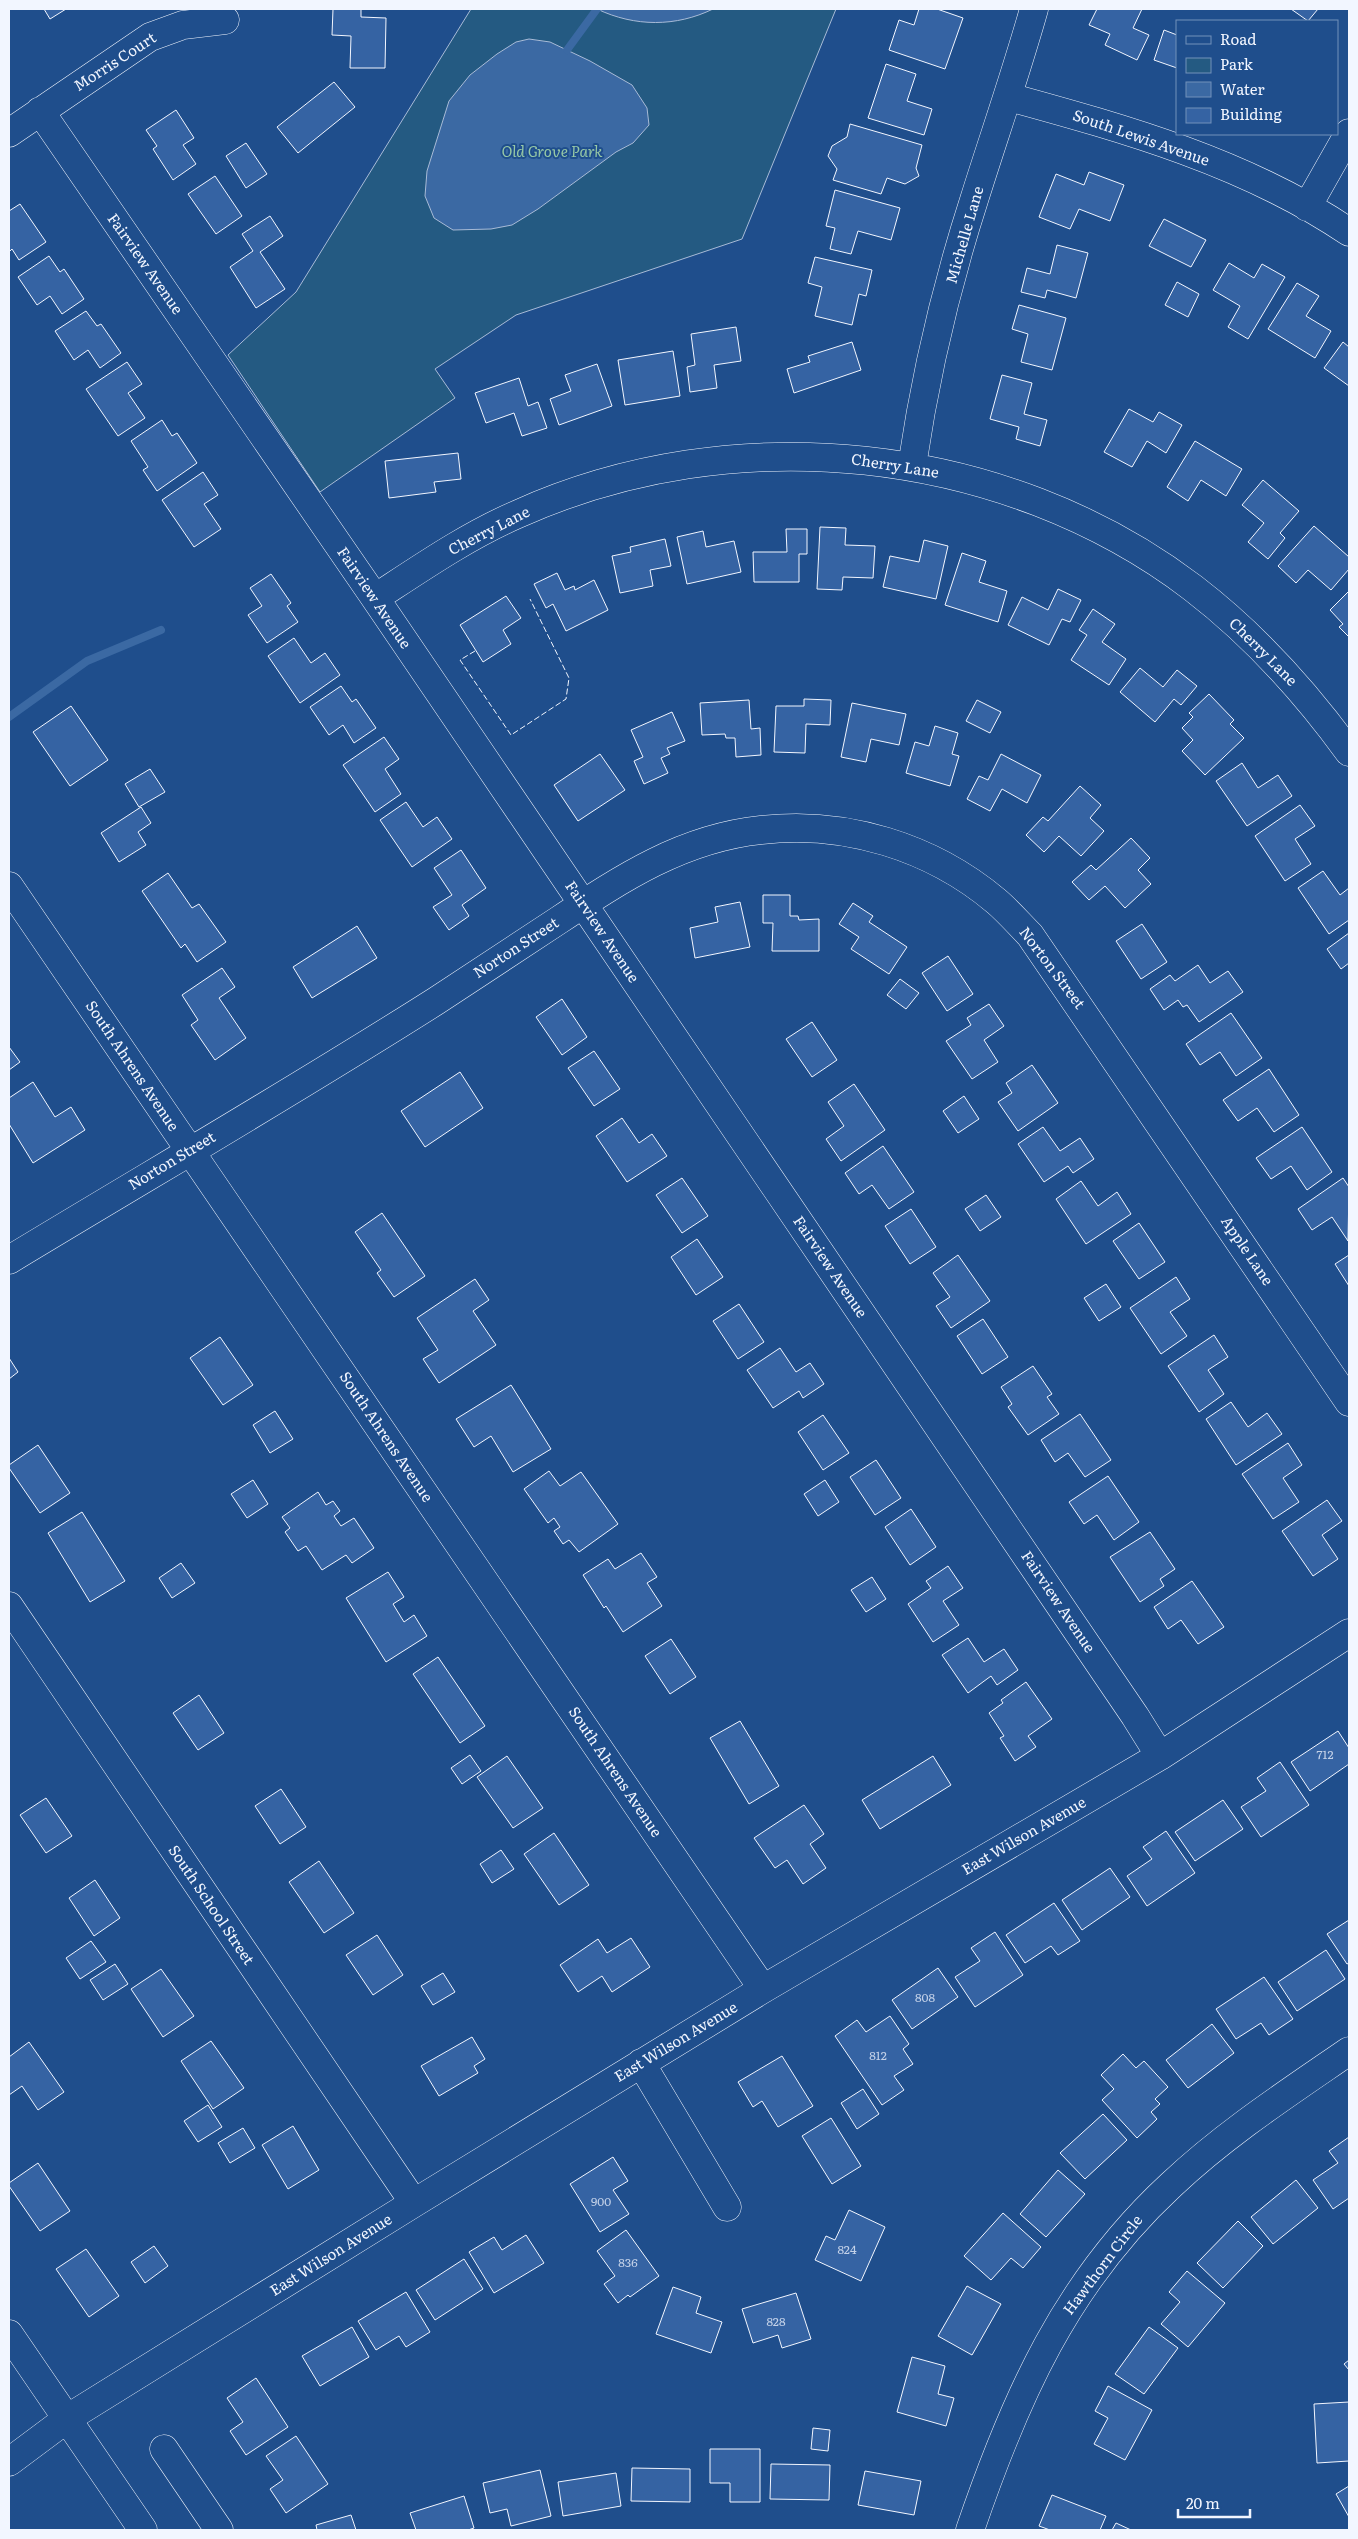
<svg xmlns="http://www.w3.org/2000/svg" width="1358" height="2539" font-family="Literata,serif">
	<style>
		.green { fill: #245a82; stroke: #a8bbd7 }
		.water { fill: #3b69a3; stroke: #a8bbd7 }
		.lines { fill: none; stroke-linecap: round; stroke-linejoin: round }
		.stream { stroke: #3b69a3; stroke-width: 8 }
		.building { fill: #3563a3; stroke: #f2f6ff }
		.minor-casing { stroke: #f2f6ff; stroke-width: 29 }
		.minor { stroke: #1f4e8c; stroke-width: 28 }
		.fence { stroke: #f2f6ff; stroke-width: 1; stroke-dasharray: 6 2.5; stroke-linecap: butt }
		.labels { text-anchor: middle; stroke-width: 4; stroke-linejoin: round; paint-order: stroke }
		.number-label { font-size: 12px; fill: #c3d1e8 }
		.street-label { font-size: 15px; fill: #f2f6ff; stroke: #1f4e8c }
		.park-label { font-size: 15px; font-style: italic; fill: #97c8a6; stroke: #1f4e8c }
	</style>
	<rect width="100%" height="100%" fill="#1f4e8c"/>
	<path class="green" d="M471 9H836L742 239 516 315 435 369 455 398 320 492 228 355 296 292Z"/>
	<path class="water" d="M597 9H713C676 27 635 27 597 9Z
		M529 39 550 42 590 61 632 85 647 108 649 125 633 143 616 152 538 209 512 225 491 229 453 230 434 218 425 196 427 171 449 101 470 75 497 54 516 42Z"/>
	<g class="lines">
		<path class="stream" d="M567 50 597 9
			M9 717 87 661 161 630"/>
	</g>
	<path class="building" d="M44 9H66L50 19Z
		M333 9H361V17L386 18 385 68H350L351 36 332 35Z
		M919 9H937L963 18 945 69 889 50 899 20 914 25Z
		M1097 9H1142L1133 28 1149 35 1137 60 1105 45 1110 34 1089 25Z
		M1291 9H1318L1308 21Z
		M1164 30 1177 35V68L1154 60Z
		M886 64 916 74 907 101 932 109 924 135 868 118Z
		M334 82 355 107 298 153 277 127Z
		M176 110 194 138 183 145 196 164 173 180 153 149 157 146 146 130Z
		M850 124 922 145 916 168 919 176 905 184 887 178 881 194 833 180 837 169 828 156 832 146 847 137Z
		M246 143 267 174 246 188 226 156Z
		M1089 172 1124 185 1110 221 1079 209 1070 229 1039 217 1056 174 1084 185Z
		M215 176 242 216 216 234 188 194Z
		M835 190 900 208 891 240 858 231 851 254 830 249 835 228 826 226Z
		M20 204 46 242 19 260 12 249 9 252V211Z
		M270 216 283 236 260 252 285 289 256 308 230 267 253 251 242 234Z
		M1164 219 1206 240 1191 267 1149 246Z
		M1057 245 1088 253 1076 298 1047 290 1045 298 1021 292 1027 268 1050 274Z
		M49 256 60 272 64 269 84 299 62 314 50 296 37 305 18 277Z
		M815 257 872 270 866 296 859 294 852 325 815 316 822 287 808 283Z
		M1229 263 1254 278 1262 264 1285 277 1248 339 1228 327 1240 306 1213 290Z
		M1177 282 1199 294 1188 317 1165 305Z
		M1297 283 1319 296 1306 316 1331 331 1315 358 1268 329Z
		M1019 305 1066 318 1052 370 1021 362 1028 334 1012 329Z
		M86 311 97 326 101 324 121 353 100 368 88 350 74 360 55 331Z
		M736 327 741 361 714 365 717 388 690 392 687 367 695 365 691 334Z
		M852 342 861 370 794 393 787 369 810 362 808 356Z
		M1343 342 1349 347V386L1324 368Z
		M673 351 680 396 625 405 618 360Z
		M127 362 142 384 128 393 145 418 118 436 86 389Z
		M597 364 612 406 559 425 550 399 571 391 565 375Z
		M1002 375 1032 383 1024 414 1047 420 1040 446 1016 439 1019 427 990 419Z
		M519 378 528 406 538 402 547 428 522 436 514 413 486 423 475 393Z
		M1129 409 1153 422 1159 412 1182 425 1166 453 1147 441 1132 467 1104 452Z
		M162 420 172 436 177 433 197 463 157 491 143 470 148 467 131 441Z
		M1195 441 1242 469 1226 496 1201 480 1188 501 1167 487Z
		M458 453 461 479 434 482 436 492 389 498 385 461Z
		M203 472 218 495 204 504 221 529 194 547 162 500Z
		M1263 480 1299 511 1280 533 1285 538 1268 559 1248 542 1264 523 1242 505Z
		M1314 526 1349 557V569L1331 590 1308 570 1296 583 1278 566Z
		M820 527 846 528 845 545 875 546 873 578 843 577 842 590 817 589Z
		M786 529H807V554H799V582H754L753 552H787Z
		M703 531 706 547 734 541 741 572 687 584 677 537Z
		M665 539 671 566 650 570 653 586 620 593 612 556 631 552 630 547Z
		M924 540 948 546 936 599 883 587 890 556 919 562Z
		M962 553 986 561 979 582 1007 591 998 622 945 605Z
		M557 573 565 590 574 586 575 590 594 580 608 610 566 631 553 604 546 608 534 584Z
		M271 574 291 603 287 606 298 622 267 643 248 615 262 606 250 588Z
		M1058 589 1081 600 1070 622 1062 619 1049 645 1008 625 1022 597 1048 610Z
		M1349 591V637L1339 627 1343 624 1330 610Z
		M506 596 521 618 503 630 511 644 483 662 460 625Z
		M1093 609 1115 624 1102 642 1126 659 1109 685 1071 660 1087 635 1079 630Z
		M294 638 311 663 325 653 340 675 300 703 268 656Z
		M1140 668 1163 687 1177 670 1197 686 1181 705 1174 699 1155 722 1120 692Z
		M341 686 352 702 356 699 376 728 354 743 343 725 329 735 310 707Z
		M1209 694 1234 720 1230 724 1244 738 1205 775 1182 751 1193 740 1182 728 1193 717 1189 713Z
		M804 699 831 700 830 725 806 724 805 753 774 752 776 706H804Z
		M749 700 751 729 760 728 761 755 736 757 735 738H726L725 734 702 735 700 703Z
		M977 700 1001 712 990 733 966 721Z
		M852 703 906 714 899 745 871 739 866 762 841 757Z
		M71 706 108 760 70 786 33 732Z
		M672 712 685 741 667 748 670 754 661 758 668 773 644 784 634 761 643 757 631 730Z
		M935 726 958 733 952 754 959 756 950 786 906 773 915 742 929 746Z
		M384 737 399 759 385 769 401 794 375 812 343 765Z
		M600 754 625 790 578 821 554 785Z
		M1001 754 1041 775 1027 803 1002 789 990 811 967 799 979 776 988 780Z
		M1242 763 1258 788 1278 775 1292 796 1247 826 1216 781Z
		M150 769 165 792 139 807 125 784Z
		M1080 786 1101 805 1090 818 1104 831 1081 856 1059 836 1044 852 1026 835 1043 817 1048 821Z
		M406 802 423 827 437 817 452 839 412 867 380 820Z
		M1300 805 1315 826 1295 839 1311 864 1285 881 1255 836Z
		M141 807 151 823 138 832 146 845 119 862 101 833Z
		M1131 838 1150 858 1138 870 1151 884 1125 908 1105 886 1089 900 1072 882 1091 865 1096 870Z
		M461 850 486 888 462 905 469 916 449 930 433 907 452 895 434 868Z
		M1323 871 1340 895 1349 888V920L1329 934 1298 888Z
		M168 873 192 908 199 904 226 942 197 962 185 944 181 948 142 891Z
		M763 895H790V916H798L799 920 819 919V951H772L773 923H763Z
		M740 902 750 947 695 958 690 928 718 922 715 907Z
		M853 903 873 916 869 922 907 947 889 974 851 949 859 937 839 924Z
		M1142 924 1167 962 1141 979 1116 941Z
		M357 926 377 958 312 998 293 967Z
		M1349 933V963L1341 969 1327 949Z
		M948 956 973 994 947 1011 922 973Z
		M1198 965 1210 983 1228 971 1243 992 1199 1022 1187 1005 1183 1007 1178 1000 1164 1010 1150 989 1170 975 1175 981Z
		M222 968 235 987 219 998 246 1038 215 1060 191 1025 198 1020 182 995Z
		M900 979 919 993 906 1009 887 995Z
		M562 999 587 1037 562 1055 536 1017Z
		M989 1004 1004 1026 984 1040 998 1062 972 1079 946 1041 971 1025 967 1018Z
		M1231 1013 1262 1058 1236 1076 1220 1052 1200 1065 1186 1044Z
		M812 1022 837 1060 812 1077 786 1039Z
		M9 1047 20 1062 9 1070Z
		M594 1051 620 1089 594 1106 568 1068Z
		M1032 1065 1058 1103 1018 1131 998 1102 1012 1093 1006 1083Z
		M1269 1069 1299 1115 1274 1132 1257 1108 1238 1121 1223 1100Z
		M460 1072 483 1108 425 1147 401 1111Z
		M33 1082 55 1117 71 1107 85 1130 33 1163 9 1124V1098Z
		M854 1084 885 1130 841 1161 826 1139 844 1126 828 1102Z
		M964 1096 979 1119 958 1133 943 1111Z
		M622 1118 639 1143 652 1134 667 1156 627 1182 596 1136Z
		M1043 1127 1060 1151 1080 1138 1094 1159 1073 1173 1068 1166 1044 1182 1018 1144Z
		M1302 1127 1332 1172 1307 1190 1291 1166 1271 1179 1256 1158Z
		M883 1146 914 1192 889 1209 872 1185 859 1194 845 1173Z
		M682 1178 708 1216 682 1233 656 1195Z
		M1343 1178 1349 1187 1348 1241 1332 1217 1312 1230 1298 1209Z
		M1081 1181 1098 1206 1117 1192 1131 1214 1086 1244 1056 1199Z
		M986 1195 1001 1217 980 1231 965 1209Z
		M911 1209 936 1247 910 1264 885 1226Z
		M382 1213 425 1276 394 1297 377 1273 381 1270 355 1232Z
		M1139 1223 1165 1262 1139 1279 1113 1241Z
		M697 1239 723 1277 696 1295 671 1257Z
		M958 1255 990 1301 951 1328 936 1306 950 1297 933 1273Z
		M1349 1255V1286L1335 1264Z
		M1176 1277 1190 1299 1170 1312 1187 1336 1161 1354 1130 1308Z
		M475 1279 489 1300 473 1311 496 1345 439 1383 423 1359 438 1350 417 1318Z
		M1106 1284 1121 1307 1099 1321 1084 1298Z
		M739 1304 764 1342 738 1359 713 1321Z
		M983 1319 1008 1357 982 1374 957 1336Z
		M1214 1335 1228 1357 1208 1370 1224 1394 1199 1412 1168 1366Z
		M220 1337 253 1385 223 1405 190 1358Z
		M780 1348 796 1372 810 1363 824 1384 803 1398 799 1391 773 1408 747 1370Z
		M9 1358 18 1372 9 1379Z
		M1033 1366 1052 1394 1047 1397 1059 1414 1028 1435 1008 1407 1012 1404 1001 1387Z
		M511 1385 551 1449 513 1472 491 1436 474 1447 456 1419Z
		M1231 1402 1248 1427 1267 1413 1282 1434 1236 1465 1206 1419Z
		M275 1411 293 1439 270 1453 253 1425Z
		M1080 1414 1111 1460 1085 1477 1068 1453 1055 1462 1041 1440Z
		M823 1415 849 1453 823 1470 798 1432Z
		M1288 1443 1302 1465 1283 1478 1299 1502 1273 1519 1242 1474Z
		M38 1445 70 1493 40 1513 9 1468V1465Z
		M876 1460 901 1498 875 1515 850 1477Z
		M549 1471 560 1486 581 1472 618 1524 579 1552 569 1540 563 1544 554 1531 560 1527 554 1518 548 1523 524 1489Z
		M1108 1476 1139 1522 1114 1540 1097 1515 1084 1524 1069 1502Z
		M253 1480 268 1504 247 1518 231 1494Z
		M825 1480 839 1502 818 1516 804 1494Z
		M318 1492 326 1505 333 1501 340 1511 334 1516 341 1526 354 1518 374 1548 352 1563 346 1555 322 1570 306 1546 298 1551 285 1532 290 1528 282 1517Z
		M1327 1500 1342 1521 1322 1535 1338 1559 1313 1576 1282 1531Z
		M911 1509 936 1547 910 1565 885 1527Z
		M82 1512 125 1581 90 1602 48 1533Z
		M1150 1532 1175 1569 1160 1579 1164 1586 1140 1602 1110 1557Z
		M641 1553 657 1577 647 1583 662 1606 623 1632 606 1606 604 1608 583 1575 608 1559 615 1569Z
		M181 1563 195 1583 172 1598 159 1578Z
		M948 1566 963 1588 943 1601 959 1625 933 1642 908 1604 931 1588 926 1581Z
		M388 1572 404 1597 393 1604 404 1622 414 1615 427 1636 386 1662 346 1598Z
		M872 1577 886 1599 866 1612 851 1590Z
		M1192 1581 1224 1627 1198 1644 1181 1620 1168 1629 1154 1607Z
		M968 1638 984 1662 1004 1649 1018 1670 997 1685 991 1676 968 1693 942 1655Z
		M671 1639 696 1677 670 1694 645 1656Z
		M438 1657 485 1726 460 1743 413 1674Z
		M1026 1682 1052 1719 1028 1736 1036 1747 1015 1761 1000 1738 1004 1736 989 1713 1003 1703 1001 1700Z
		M199 1695 224 1733 198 1750 173 1713Z
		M740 1721 779 1786 749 1804 710 1738Z
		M1338 1731 1349 1748V1764L1310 1791 1291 1762Z
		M470 1755 481 1771 462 1784 451 1768Z
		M507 1756 543 1808 513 1828 477 1777Z
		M933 1756 951 1785 880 1829 862 1800Z
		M1280 1762 1309 1805 1261 1837 1241 1807 1266 1791 1257 1778Z
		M281 1789 306 1827 280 1844 255 1806Z
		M46 1798 72 1836 46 1853 20 1815Z
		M1223 1800 1243 1829 1195 1861 1175 1832Z
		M804 1805 824 1834 810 1844 826 1868 803 1884 787 1860 775 1868 754 1838Z
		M1166 1831 1195 1873 1147 1906 1127 1876 1152 1859 1143 1847Z
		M554 1833 589 1885 559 1905 524 1854Z
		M501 1850 514 1869 492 1883 480 1864Z
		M319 1861 354 1913 324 1933 289 1882Z
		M1110 1868 1130 1897 1082 1930 1062 1900Z
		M95 1880 120 1918 94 1936 69 1898Z
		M1054 1903 1080 1941 1058 1955 1051 1946 1025 1963 1006 1935Z
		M1349 1920V1963L1347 1964 1327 1934Z
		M995 1932 1023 1975 975 2007 955 1977 980 1961 971 1948Z
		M377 1935 403 1975 373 1995 346 1955Z
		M631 1938 650 1967 612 1992 602 1976 578 1992 560 1965 598 1939 607 1953Z
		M91 1941 106 1962 80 1979 66 1958Z
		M1326 1950 1345 1979 1297 2011 1278 1982Z
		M115 1964 128 1984 103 2000 90 1980Z
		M938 1968 958 1997 912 2029 892 2000Z
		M161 1969 194 2016 163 2037 131 1989Z
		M443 1973 455 1992 433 2005 421 1986Z
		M1264 1977 1293 2019 1269 2035 1261 2023 1236 2039 1216 2009Z
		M890 2016 909 2044 903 2049 913 2064 894 2076 904 2090 882 2105 835 2036 857 2020 866 2032Z
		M1212 2024 1234 2053 1188 2088 1166 2060Z
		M472 2037 485 2059 474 2066 478 2073 439 2096 421 2066Z
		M211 2041 244 2088 213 2109 181 2061Z
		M29 2042 64 2092 38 2110 22 2086 9 2095V2057Z
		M1123 2054 1136 2068 1144 2061 1168 2087 1155 2099 1160 2104 1151 2112 1157 2119 1137 2138 1102 2100 1114 2089 1101 2075Z
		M782 2056 813 2106 778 2127 762 2101 753 2107 738 2082Z
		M863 2089 879 2114 857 2129 841 2103Z
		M208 2105 222 2127 198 2142 184 2121Z
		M1103 2114 1127 2140 1085 2179 1060 2153Z
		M831 2118 861 2166 832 2184 802 2136Z
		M293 2126 319 2170 288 2189 262 2145Z
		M243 2128 255 2148 230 2163 218 2143Z
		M1349 2137V2198L1333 2209 1313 2180 1338 2163 1329 2151Z
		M613 2157 628 2181 613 2190 629 2214 600 2232 570 2184Z
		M38 2163 70 2211 40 2231 9 2186V2183Z
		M1058 2170 1085 2194 1046 2237 1020 2214Z
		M1296 2180 1318 2208 1273 2244 1251 2217Z
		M849 2210 885 2227 861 2281 815 2260 826 2236 835 2240Z
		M1003 2213 1041 2247 1023 2268 1011 2258 991 2280 964 2256Z
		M1238 2221 1263 2246 1223 2288 1197 2263Z
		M626 2230 659 2276 630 2297 628 2295 618 2303 604 2284 615 2276 597 2251Z
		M526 2235 544 2263 494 2293 469 2252 494 2237 502 2250Z
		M154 2246 168 2266 145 2283 131 2262Z
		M86 2249 119 2296 89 2317 56 2269Z
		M464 2259 483 2289 435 2320 416 2290Z
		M1187 2271 1225 2303 1188 2347 1161 2324 1180 2302 1169 2292Z
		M967 2286 1001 2304 972 2355 938 2336Z
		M673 2287 701 2297 696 2313 722 2322 711 2353 656 2334Z
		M406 2292 430 2332 406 2347 399 2336 376 2350 358 2321Z
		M796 2293 811 2339 782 2348 778 2335 753 2343 742 2309Z
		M352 2327 369 2357 320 2386 302 2356Z
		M1149 2327 1178 2348 1144 2394 1115 2374Z
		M912 2357 945 2366 938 2394 954 2398 946 2426 897 2412Z
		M1349 2360V2370L1344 2364Z
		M256 2378 288 2427 246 2455 230 2431 243 2422 227 2398Z
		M1108 2386 1152 2410 1125 2460 1094 2444 1108 2418 1095 2411Z
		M1349 2402V2461L1317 2463 1314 2404Z
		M813 2428 830 2430 828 2451 811 2449Z
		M296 2436 328 2484 286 2513 270 2489 283 2480 266 2456Z
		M710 2449H760V2502H730V2483H710Z
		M771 2464 830 2465 829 2500 770 2499Z
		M632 2468 690 2469V2502L631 2501Z
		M540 2470 551 2516 511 2526 507 2509 490 2513 483 2483Z
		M865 2471 921 2481 914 2515 858 2505Z
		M616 2473 621 2506 563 2516 558 2482Z
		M1349 2486V2517L1336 2494Z
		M1052 2495 1106 2516 1100 2530H1050L1039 2526Z
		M464 2496 474 2528 468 2530H416L410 2513Z
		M351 2515 356 2530H317L316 2525Z
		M1116 2523 1131 2530H1112Z"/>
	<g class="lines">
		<defs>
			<path id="minor" d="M1009 97C1126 129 1247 163 1349 232
				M40 111 375 598 1135 1716 1160 1756
				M9 133 150 37 183 25 225 20
				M1307 207 1349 133
				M912 466C925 377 946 287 974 200 994 136 1016 73 1034 9
				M375 598C421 568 467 536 518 514 733 417 1004 444 1193 588 1253 634 1304 690 1349 752
				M9 886 763 1989
				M9 1260C151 1174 296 1090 436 1001 477 974 518 947 559 920 622 878 683 838 761 830 845 820 932 847 996 901 1008 911 1019 924 1030 935L1349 1402
				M9 1606 414 2203
				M641 2063 727 2207
				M9 2334 143 2530
				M164 2449 219 2530
				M9 2462 68 2418 414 2203 763 1989 1160 1756 1349 1633
				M970 2530C1015 2398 1066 2282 1171 2185 1225 2134 1288 2093 1349 2051"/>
		</defs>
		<use href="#minor" class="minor-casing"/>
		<use href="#minor" class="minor"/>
		<path class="fence" d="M475 651 460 660 511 735 566 699 569 678 530 599"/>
	</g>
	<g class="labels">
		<g class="number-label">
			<text x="1325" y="1759">712</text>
			<text x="925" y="2002">808</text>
			<text x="878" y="2060">812</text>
			<text x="601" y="2206">900</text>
			<text x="847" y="2254">824</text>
			<text x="628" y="2267">836</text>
			<text x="776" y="2326">828</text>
		</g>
		<g class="street-label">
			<text transform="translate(115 62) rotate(-33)" y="5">Morris Court</text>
			<text transform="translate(1141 138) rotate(19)" y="5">South Lewis Avenue</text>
			<text transform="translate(965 235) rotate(-74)" y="5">Michelle Lane</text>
			<text transform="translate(145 264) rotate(55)" y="5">Fairview Avenue</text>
			<text transform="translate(895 466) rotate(9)" y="5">Cherry Lane</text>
			<text transform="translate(489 531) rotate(-27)" y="5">Cherry Lane</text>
			<text transform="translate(374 598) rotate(56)" y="5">Fairview Avenue</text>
			<text transform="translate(1263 652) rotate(45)" y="5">Cherry Lane</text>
			<text transform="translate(602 932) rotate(56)" y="5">Fairview Avenue</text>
			<text transform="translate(516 948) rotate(-33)" y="5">Norton Street</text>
			<text transform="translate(1052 968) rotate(53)" y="5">Norton Street</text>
			<text transform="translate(132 1066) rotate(56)" y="5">South Ahrens Avenue</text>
			<text transform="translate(172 1161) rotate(-31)" y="5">Norton Street</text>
			<text transform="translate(1247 1251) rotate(56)" y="5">Apple Lane</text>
			<text transform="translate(830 1267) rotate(56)" y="5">Fairview Avenue</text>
			<text transform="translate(386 1437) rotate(56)" y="5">South Ahrens Avenue</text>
			<text transform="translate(1058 1602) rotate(56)" y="5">Fairview Avenue</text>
			<text transform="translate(615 1772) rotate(56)" y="5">South Ahrens Avenue</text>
			<text transform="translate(1024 1836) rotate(-30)" y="5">East Wilson Avenue</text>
			<text transform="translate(211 1905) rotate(56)" y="5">South School Street</text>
			<text transform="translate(676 2042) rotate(-31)" y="5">East Wilson Avenue</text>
			<text transform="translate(331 2255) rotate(-32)" y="5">East Wilson Avenue</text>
			<text transform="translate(1103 2265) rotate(-53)" y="5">Hawthorn Circle</text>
		</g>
		<g class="park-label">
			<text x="552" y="157">Old Grove Park</text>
		</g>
	</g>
	<rect width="1358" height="2539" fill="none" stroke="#f2f6ff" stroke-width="20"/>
	<rect x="1176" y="20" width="162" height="115" fill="#1f4e8c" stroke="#7391ba"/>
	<rect x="1186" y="36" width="25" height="8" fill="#1f4e8c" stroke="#7391ba"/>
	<text x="1220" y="45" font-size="15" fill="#f2f6ff">Road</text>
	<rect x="1186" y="58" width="25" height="15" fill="#245a82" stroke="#7391ba"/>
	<text x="1220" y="70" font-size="15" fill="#f2f6ff">Park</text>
	<rect x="1186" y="82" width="25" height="15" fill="#3b69a3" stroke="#7391ba"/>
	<text x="1220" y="95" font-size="15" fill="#f2f6ff">Water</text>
	<rect x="1186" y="108" width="25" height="15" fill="#3563a3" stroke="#7391ba"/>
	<text x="1220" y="120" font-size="15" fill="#f2f6ff">Building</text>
	<path d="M1178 2509v8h72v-8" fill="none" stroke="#f2f6ff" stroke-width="2.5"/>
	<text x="1186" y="2509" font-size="15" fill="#f2f6ff" stroke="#1f4e8c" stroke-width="4" paint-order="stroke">20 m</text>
</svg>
